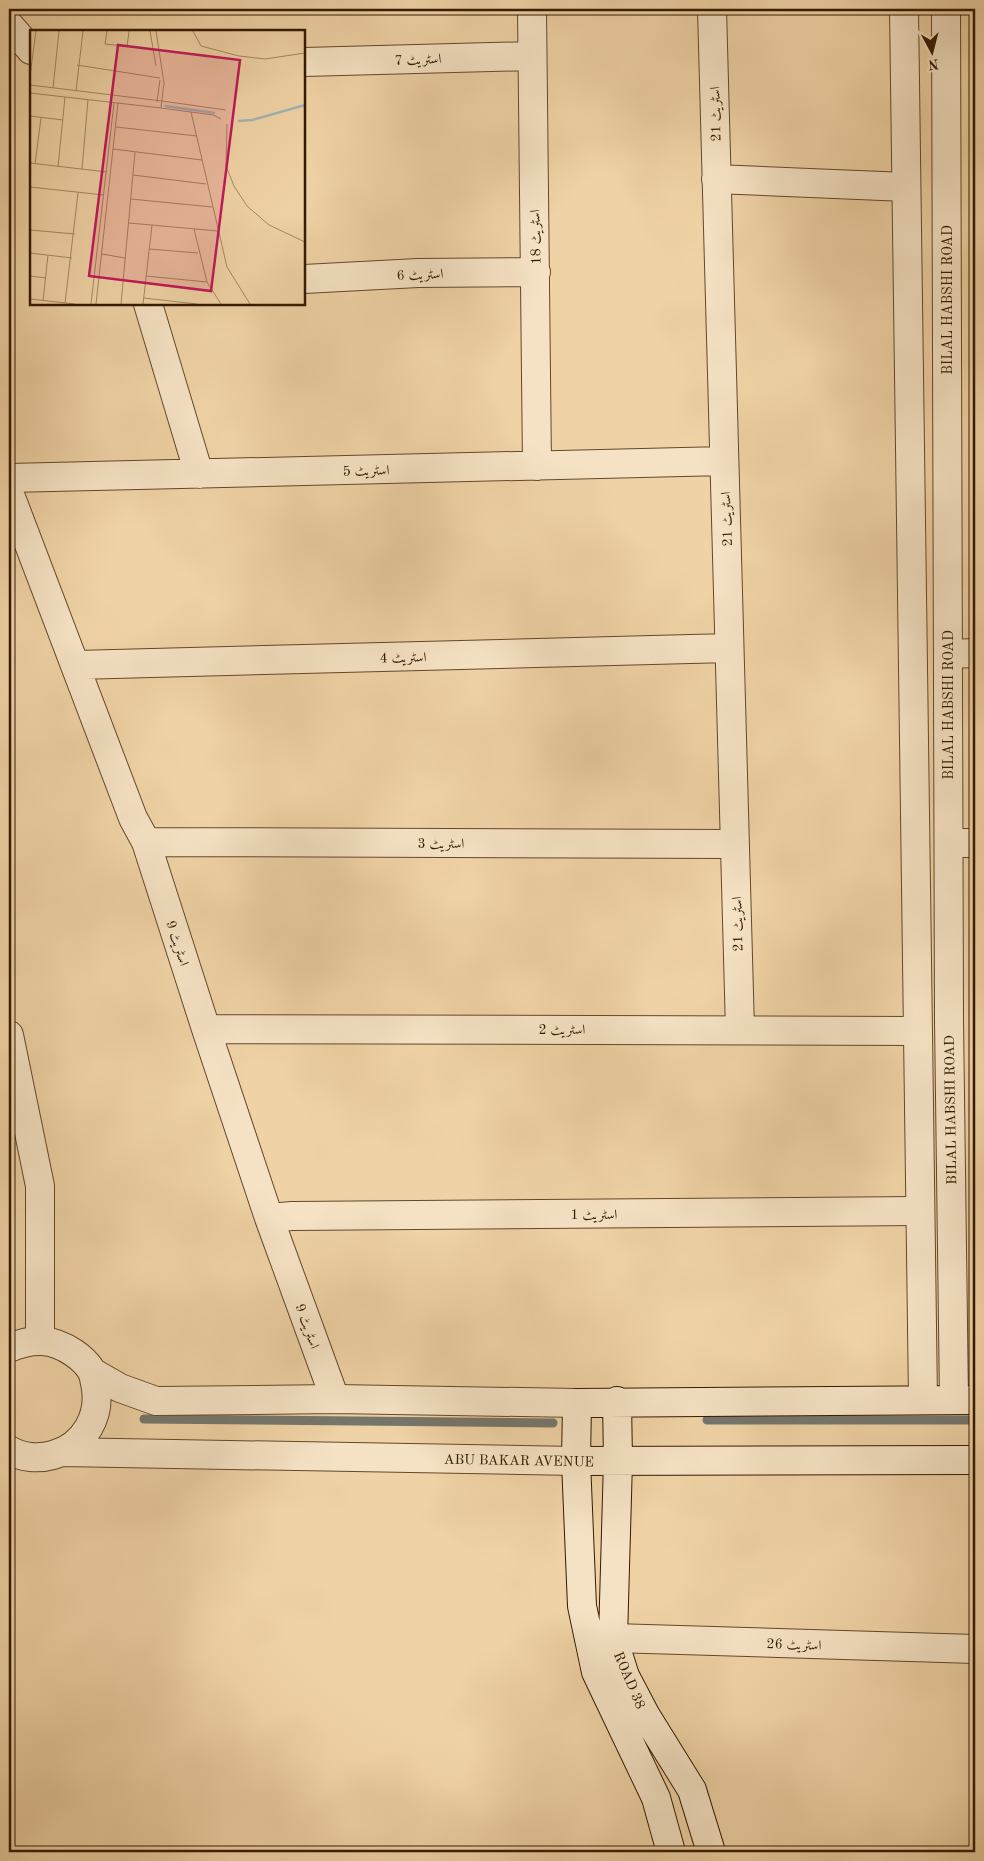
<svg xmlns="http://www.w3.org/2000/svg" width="984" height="1861" font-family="'Old Standard TT',Amiri,serif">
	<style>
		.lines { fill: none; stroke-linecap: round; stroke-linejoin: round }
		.stream { stroke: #75766c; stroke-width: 9 }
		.minor-casing { stroke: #634829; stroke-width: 30 }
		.tertiary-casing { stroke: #634829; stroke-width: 30 }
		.secondary-casing { stroke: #341a00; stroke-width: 30 }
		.minor { stroke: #f5e2c4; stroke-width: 28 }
		.tertiary { stroke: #f5e2c4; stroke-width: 28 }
		.secondary { stroke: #f5e2c4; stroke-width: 28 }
		.labels { text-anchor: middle; stroke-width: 5; stroke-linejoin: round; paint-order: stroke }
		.street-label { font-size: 14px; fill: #341a00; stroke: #f5e2c4 }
		.inset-river { fill: none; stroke: #a1b4b4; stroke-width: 2.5 }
		.inset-road { fill: none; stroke: #a48863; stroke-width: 1 }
		.view { fill: #c2185b; fill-opacity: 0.15; stroke: #c2185b; stroke-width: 2.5 }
		.inset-edge { fill: none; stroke: #341a00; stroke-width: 2.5 }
	</style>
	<rect width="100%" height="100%" fill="#efd2a5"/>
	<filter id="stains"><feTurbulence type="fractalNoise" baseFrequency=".004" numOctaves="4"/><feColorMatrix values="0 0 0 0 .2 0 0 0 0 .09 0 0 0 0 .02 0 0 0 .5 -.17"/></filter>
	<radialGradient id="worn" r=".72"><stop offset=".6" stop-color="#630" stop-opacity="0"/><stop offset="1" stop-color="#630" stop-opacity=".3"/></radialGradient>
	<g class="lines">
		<path class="stream" d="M144 1419 553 1423
			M707 1420H975"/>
		<defs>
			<path id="minor" d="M532 9 537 466
				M712 9 740 1030
				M9 25 31 50
				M304 62 532 56
				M716 179 906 187
				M304 279 418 273 536 272
				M148 304 199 474
				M9 478 724 461
				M9 492 133 818 146 842 206 1029 269 1218 335 1399
				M948 654 975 653
				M76 665 729 648
				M146 842 735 844
				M949 843H975
				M206 1029 917 1031
				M269 1218 292 1216 920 1211
				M613 1638 975 1649"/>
			<path id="tertiary" d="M904 9 923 1399
				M946 9 949 1020 954 1400
				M9 1035 40 1186V1340
				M9 1348C33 1338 52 1338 74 1353 80 1357 89 1365 92 1372 94 1375 94 1380 95 1383 102 1415 85 1446 53 1455 39 1459 22 1458 9 1450
				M92 1372 120 1388 156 1401 335 1399 577 1403
				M63 1452 576 1461"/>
			<path id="secondary" d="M617 1401 618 1461 613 1638 625 1676 646 1716 692 1790 711 1852
				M576 1461 975 1460
				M671 1852 656 1798 596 1672 582 1606 576 1461 577 1403 975 1400"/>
		</defs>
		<use href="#minor" class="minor-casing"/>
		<use href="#tertiary" class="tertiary-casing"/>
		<use href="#secondary" class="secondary-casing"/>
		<use href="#minor" class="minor"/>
		<use href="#tertiary" class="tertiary"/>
		<use href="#secondary" class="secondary"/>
	</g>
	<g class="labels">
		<g class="street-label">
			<text transform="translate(418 59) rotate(-2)" y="5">اسٹریٹ 7</text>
			<text transform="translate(715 114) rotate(-91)" y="5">اسٹریٹ 21</text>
			<text transform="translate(535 237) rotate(-91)" y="5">اسٹریٹ 18</text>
			<text transform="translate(420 274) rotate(-2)" y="5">اسٹریٹ 6</text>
			<text transform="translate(947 300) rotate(-90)" y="5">BILAL HABSHI ROAD</text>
			<text transform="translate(366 470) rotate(-1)" y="5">اسٹریٹ 5</text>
			<text transform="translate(726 519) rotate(-92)" y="5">اسٹریٹ 21</text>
			<text transform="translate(403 657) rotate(-1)" y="5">اسٹریٹ 4</text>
			<text transform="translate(948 705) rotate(-90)" y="5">BILAL HABSHI ROAD</text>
			<text x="441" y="848">اسٹریٹ 3</text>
			<text transform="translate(737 924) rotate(-91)" y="5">اسٹریٹ 21</text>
			<text transform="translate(178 943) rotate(72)" y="5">اسٹریٹ 9</text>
			<text x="562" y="1034">اسٹریٹ 2</text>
			<text transform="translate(950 1110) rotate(-91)" y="5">BILAL HABSHI ROAD</text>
			<text x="594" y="1219">اسٹریٹ 1</text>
			<text transform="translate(308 1326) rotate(70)" y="5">اسٹریٹ 9</text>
			<text transform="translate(519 1460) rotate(1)" y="5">ABU BAKAR AVENUE</text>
			<text transform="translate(794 1644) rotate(2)" y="5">اسٹریٹ 26</text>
			<text transform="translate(630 1680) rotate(67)" y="5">ROAD 38</text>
		</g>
	</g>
	<g transform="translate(30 30)">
		<rect width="275" height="275" fill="#efd2a5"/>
		<path class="inset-river" d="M135 76 185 83M208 91 222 90 275 75"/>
		<path class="inset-road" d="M77 1 75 14 121 19M120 1 126 36M163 1 171 16 209 26 235 29 275 23M97 17 99 1M47 35 130 48M0 46 6 1M0 55 132 71M23 58 29 1M46 61 53 1M0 63 131 78 134 53 126 1M132 71 196 80M127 72 130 50M131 78 183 85 191 89M161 82 197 237 220 274M0 86 33 90M197 94 196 136 204 156 217 176 239 195 275 212M86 97 167 106M83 119 172 130M0 133 77 142M5 134 11 88M28 137 35 67M52 139 58 70M103 145 176 154M0 157 74 165M101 169 182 177M99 193 188 201M164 199 177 252 191 274M0 200 45 204M119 219 168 223M0 223 42 228M72 224 95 228M0 246 16 248M116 246 177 252M114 268 167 274M0 269 45 274M13 271 18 225M35 273 48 163M61 274 84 73M66 274 88 73M91 274 105 122M113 274 122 195"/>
		<path class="view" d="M88 15 210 30 181 261 59 246Z"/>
		<rect width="275" height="275" class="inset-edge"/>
	</g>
	<rect width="984" height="1861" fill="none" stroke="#efd2a5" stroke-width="30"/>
	<rect x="10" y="10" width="964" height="1841" fill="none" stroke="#341a00" stroke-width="2.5"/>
	<rect x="15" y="15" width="954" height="1831" fill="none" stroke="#341a00"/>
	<g transform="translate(932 52) rotate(173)" stroke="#f5e2c4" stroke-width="4" paint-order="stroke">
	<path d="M0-4L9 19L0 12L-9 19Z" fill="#341a00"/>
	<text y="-8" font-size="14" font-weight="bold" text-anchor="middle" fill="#341a00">N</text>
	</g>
	<rect width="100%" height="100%" filter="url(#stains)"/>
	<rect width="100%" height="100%" fill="url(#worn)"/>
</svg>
